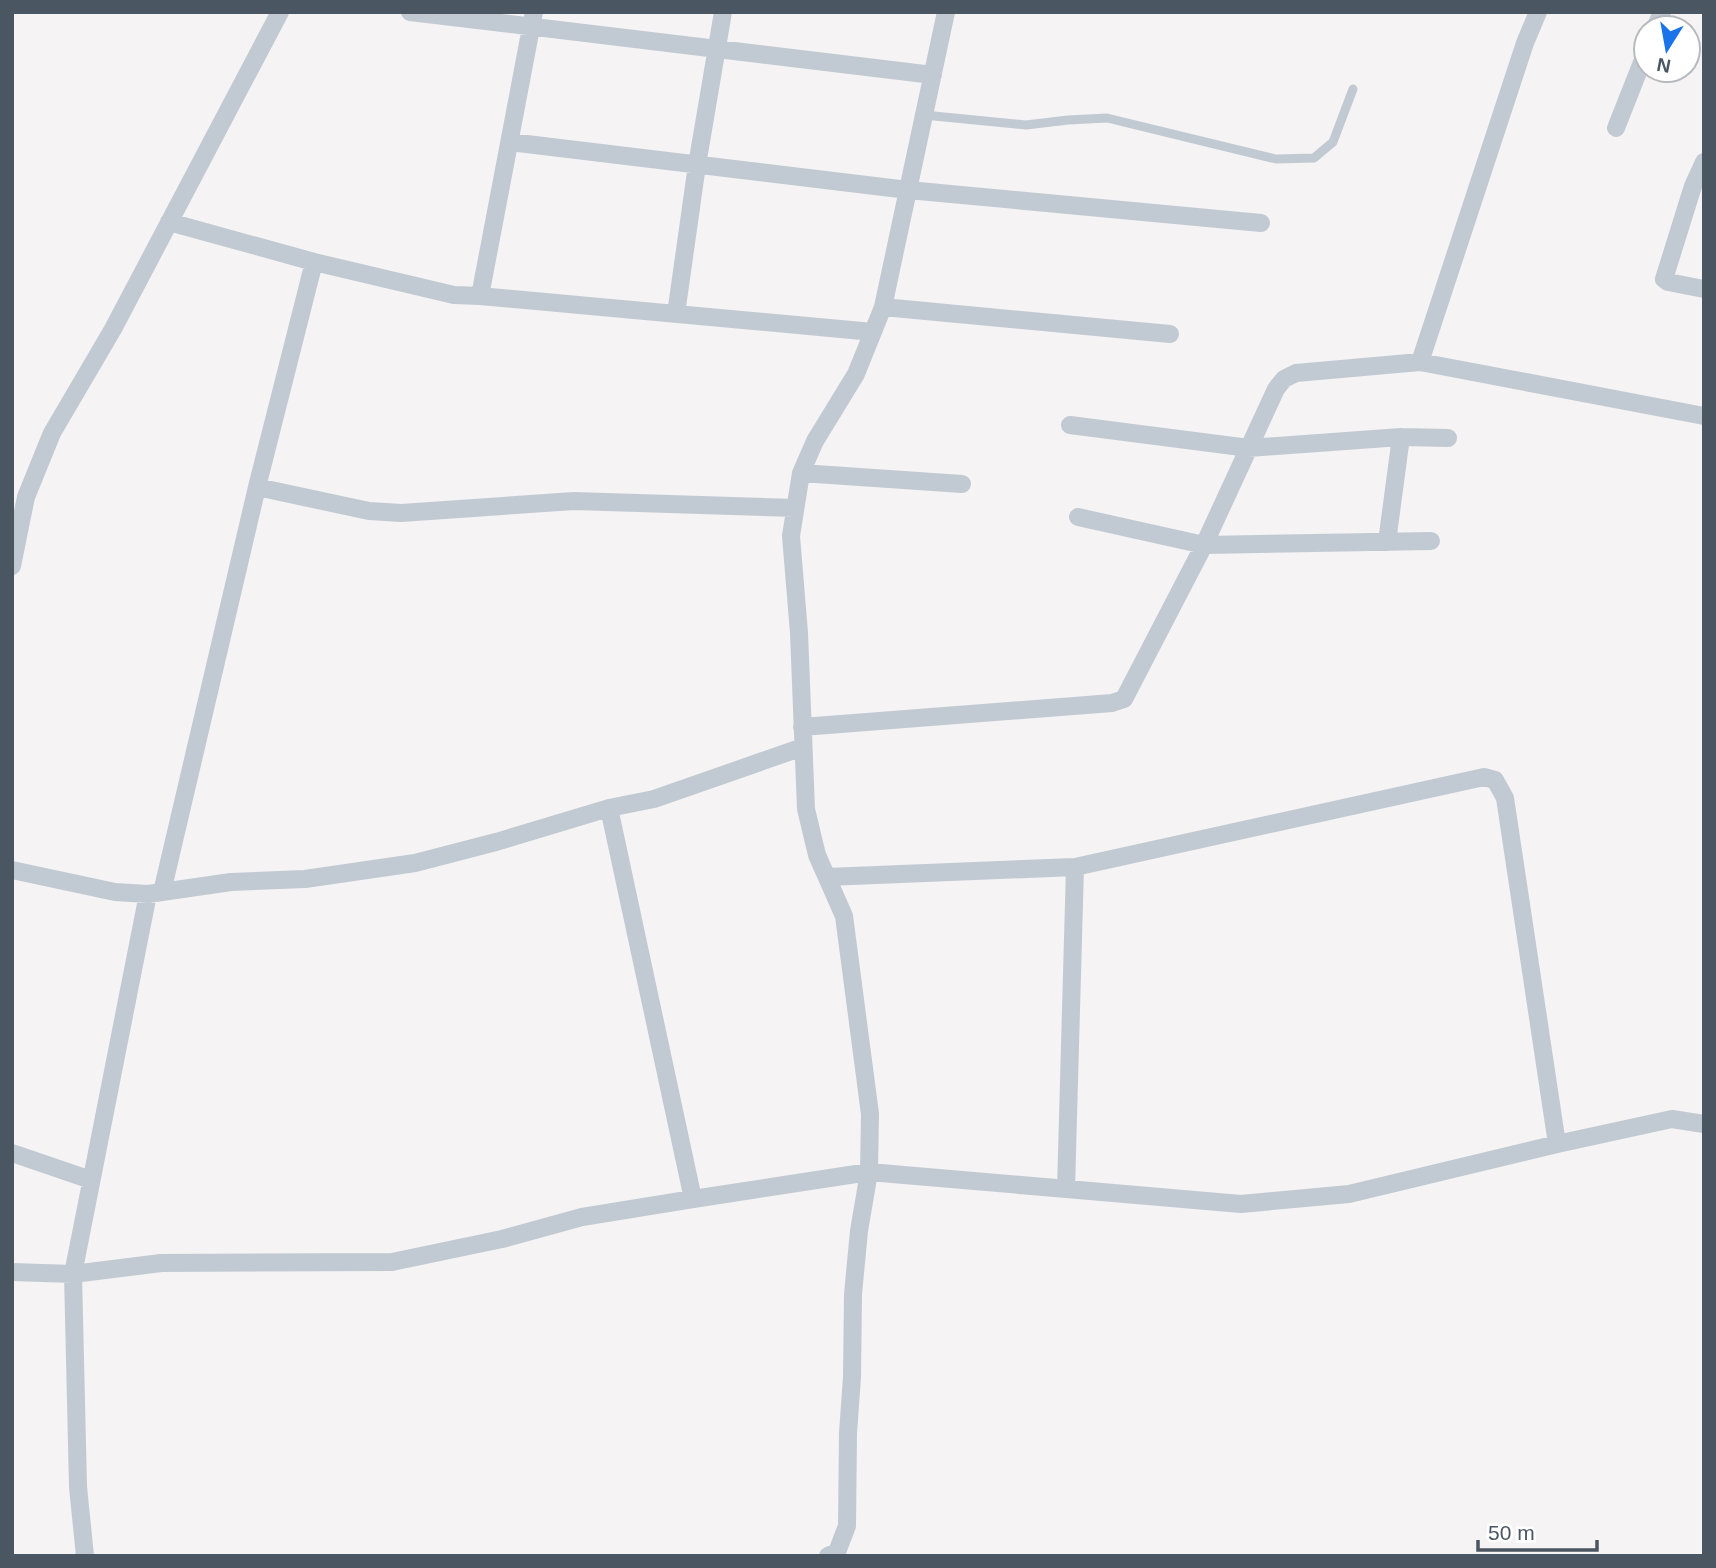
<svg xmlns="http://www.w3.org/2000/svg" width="1716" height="1568" font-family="Helvetica,sans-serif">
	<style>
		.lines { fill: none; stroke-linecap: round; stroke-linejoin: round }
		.service { stroke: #c1cad2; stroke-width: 9 }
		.minor { stroke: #c1cad2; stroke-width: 18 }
	</style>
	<rect width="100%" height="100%" fill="#f5f3f3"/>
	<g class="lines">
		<path class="service" d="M924 115 1026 125 1068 120 1107 118 1276 159 1314 158 1333 142 1353 89"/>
		<path class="minor" d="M410 12 933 75
			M1655 28 1662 12
			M1616 128 1646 52
			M510 142 908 190 1261 223
			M1704 162 1693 186 1664 279 1668 282 1704 289
			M169 222 314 262 454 295 480 296 873 332
			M480 296 534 12
			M883 307 1170 334
			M676 314 697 165 723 12
			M1420 362 1525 43 1538 12
			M1070 425 1249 448 1401 437 1448 438
			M801 473 962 484
			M257 487 369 511 401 513 574 501 795 508
			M1078 517 1204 545 1431 541
			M1387 542 1401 437
			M12 566 26 497 52 433 113 329 280 12
			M802 727 1112 703 1124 699 1204 545 1276 389 1284 379 1296 373 1420 362 1704 416
			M609 808 693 1199
			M1075 867 1484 777 1495 780 1505 798 1557 1144
			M12 870 115 892 148 894 231 882 305 879 415 863 496 842 609 808 654 799 803 747
			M827 877 1075 867 1066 1189
			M162 892 257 487 314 262
			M12 1153 91 1180
			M12 1272 73 1274 161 1263 392 1262 502 1239 582 1217 693 1199 869 1172 1241 1204 1349 1194 1557 1144 1672 1119 1704 1124
			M85 1556 78 1487 73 1274 148 894
			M828 1556 837 1552 847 1526 848 1433 852 1377 853 1294 859 1231 869 1172 870 1114 844 916 817 855 806 809 799 633 791 536 801 473 815 441 856 374 883 307 946 12"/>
	</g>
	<rect width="1716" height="1568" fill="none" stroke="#4a5661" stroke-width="28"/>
	<g transform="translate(1667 49) rotate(191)"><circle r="33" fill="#ffffff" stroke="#b7bbc0" stroke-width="2"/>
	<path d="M0-5L12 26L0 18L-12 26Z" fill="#1a73e8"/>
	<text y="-10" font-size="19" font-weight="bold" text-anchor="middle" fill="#4a5661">N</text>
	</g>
	<path d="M1478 1540v10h119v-10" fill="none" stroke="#4a5661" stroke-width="3.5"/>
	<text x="1488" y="1540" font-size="21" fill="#4a5661" stroke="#ffffff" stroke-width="5" paint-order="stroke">50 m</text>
</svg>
